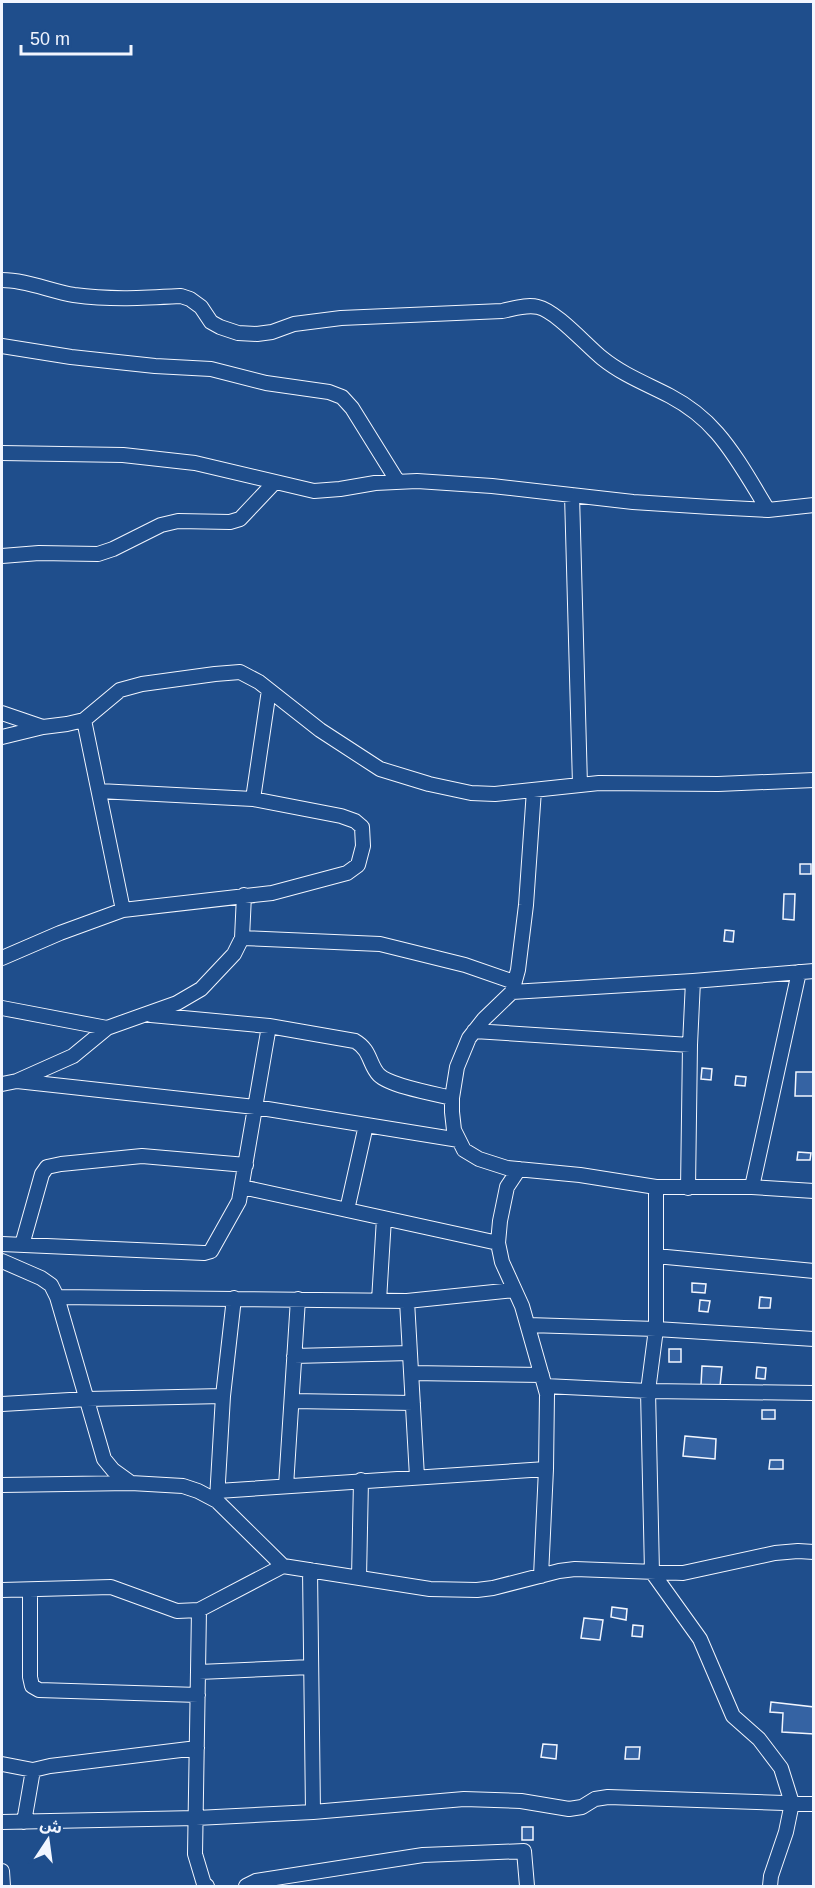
<svg xmlns="http://www.w3.org/2000/svg" width="815" height="1888" font-family="Helvetica,'Noto Sans Arabic',sans-serif">
	<style>
		.building { fill: #3563a3; stroke: #f2f6ff; stroke-width: 1.5 }
		.lines { fill: none; stroke-linecap: round; stroke-linejoin: round }
		.street-casing { stroke: #f2f6ff; stroke-width: 16 }
		.street { stroke: #1f4e8c; stroke-width: 14 }
	</style>
	<rect width="100%" height="100%" fill="#1f4e8c"/>
	<path class="building" d="M800 864H811V874H800Z
		M784 894H795L794 920 783 919Z
		M725 930 734 931 733 942 724 941Z
		M702 1068 712 1069 711 1080 701 1079Z
		M796 1072H814V1096H795Z
		M736 1076 746 1077 745 1086 735 1085Z
		M798 1152 811 1153 810 1160H797Z
		M692 1283 706 1284 705 1293 692 1292Z
		M760 1297 771 1298 770 1308H759Z
		M700 1300 710 1301 708 1312 699 1311Z
		M669 1349H681V1362H669Z
		M702 1366 722 1367 720 1386 701 1385Z
		M757 1367 766 1368 765 1379 756 1378Z
		M762 1410H775V1419H762Z
		M685 1436 716 1439 715 1459 683 1456Z
		M770 1460H783V1469H769Z
		M612 1607 627 1609 626 1620 611 1617Z
		M584 1618 603 1620 600 1640 581 1638Z
		M633 1625 643 1626 642 1637 632 1636Z
		M771 1702 814 1707V1734L782 1732 783 1713 770 1712Z
		M543 1744 557 1745 556 1759 541 1757Z
		M626 1747H640L639 1759H625Z
		M522 1827H533V1840H522Z"/>
	<g class="lines">
		<defs>
			<path id="street" d="M2 280C26 280 50 291 74 295 110 300 145 298 181 296L190 299 201 307 211 322 220 327 238 333 257 334 272 332 294 324 341 318 502 311C513 309 526 304 538 307 556 311 586 345 602 358 623 375 647 384 670 396 687 405 705 419 717 433 737 456 752 484 768 510
				M2 346 71 357 155 366 211 369 266 383 329 392 342 397 352 408 398 482
				M2 453 123 455 195 463 314 491 340 489 375 483 417 481 492 486 633 502 711 507 768 510 814 505
				M572 495 580 785
				M2 556 39 553 98 554 113 549 161 525 178 521 230 522 240 519 274 483
				M2 713 43 727 67 724 84 720 120 690 142 684 215 674 240 672 259 682 320 730 380 769 429 784 471 793 495 794 599 783 718 784 814 780
				M84 720 123 910
				M2 737 43 727
				M534 790 526 905 518 970 512 992 484 1019 469 1038 457 1067 452 1098V1112L454 1130 464 1150 479 1159 507 1168 580 1175 656 1187H752L814 1191
				M253 799 269 690
				M242 938 380 944 465 965 514 982
				M2 958 60 933 123 910 272 893 347 873 358 865 363 846 362 827 355 821 341 816 253 799 99 791
				M512 992 693 981 814 971
				M2 1008 107 1028
				M151 1015 269 1026 355 1041C371 1050 369 1065 379 1075 390 1086 435 1094 452 1098
				M474 1031 690 1045
				M17 1081 255 1107 459 1140
				M2 1084 17 1081 73 1056 107 1028 177 1003 201 989 234 954 242 938 244 895
				M519 1169 507 1187 500 1221 498 1243 502 1262 522 1306 547 1394 546 1469 541 1576
				M242 1187 498 1243
				M656 1187V1329L648 1391 652 1572 700 1639 733 1716 759 1739 781 1768 792 1803 786 1832 771 1876 770 1886
				M752 1187 799 972
				M688 1188 690 1045 693 981
				M347 1210 366 1125
				M2 1244 204 1253 211 1251 239 1201 269 1026
				M22 1245 42 1174 47 1167 61 1164 142 1156 246 1165
				M656 1256 814 1271
				M2 1261 41 1278 51 1285 57 1297 104 1459 113 1470 131 1483
				M57 1297 407 1301 514 1290
				M379 1301 384 1218
				M407 1301 417 1477
				M528 1325 656 1329 814 1339
				M294 1356 410 1353
				M411 1373 542 1375
				M545 1386 648 1391 814 1393
				M292 1401 413 1403
				M2 1404 87 1399 223 1396
				M2 1485 131 1483 183 1486 198 1491 217 1501 283 1566 430 1589 477 1590 493 1588 559 1571 575 1569 683 1573 775 1553 798 1551 814 1552
				M286 1486 298 1299
				M218 1491 546 1469
				M217 1499 223 1396 234 1298
				M310 1570 313 1812
				M359 1578 361 1480
				M2 1590 111 1587 177 1611 199 1610 283 1566
				M30 1590V1677L32 1686 39 1690 198 1695
				M199 1610 195 1854 204 1884 207 1886
				M199 1672 311 1667
				M2 1764 33 1770 50 1766 197 1748
				M2 1822 196 1818 313 1812 464 1799 521 1801 569 1809 582 1807 595 1799 608 1797 814 1804
				M24 1822 33 1770
				M2 1871 3 1886
				M246 1886 256 1881 423 1855 524 1851 527 1886"/>
		</defs>
		<use href="#street" class="street-casing"/>
		<use href="#street" class="street"/>
	</g>
	<rect width="815" height="1888" fill="none" stroke="#f2f6ff" stroke-width="6"/>
	<g transform="translate(48 1840) rotate(13)" stroke="#1f4e8c" stroke-width="4.5" paint-order="stroke">
	<path d="M0-4.5L10 22L0 15L-10 22Z" fill="#f2f6ff"/>
	<text y="-9" font-size="16" font-weight="bold" text-anchor="middle" fill="#f2f6ff">ش</text>
	</g>
	<path d="M21 45v9h110v-9" fill="none" stroke="#f2f6ff" stroke-width="3"/>
	<text x="30" y="45" font-size="18" fill="#f2f6ff" stroke="#1f4e8c" stroke-width="4.5" paint-order="stroke">50 m</text>
</svg>
